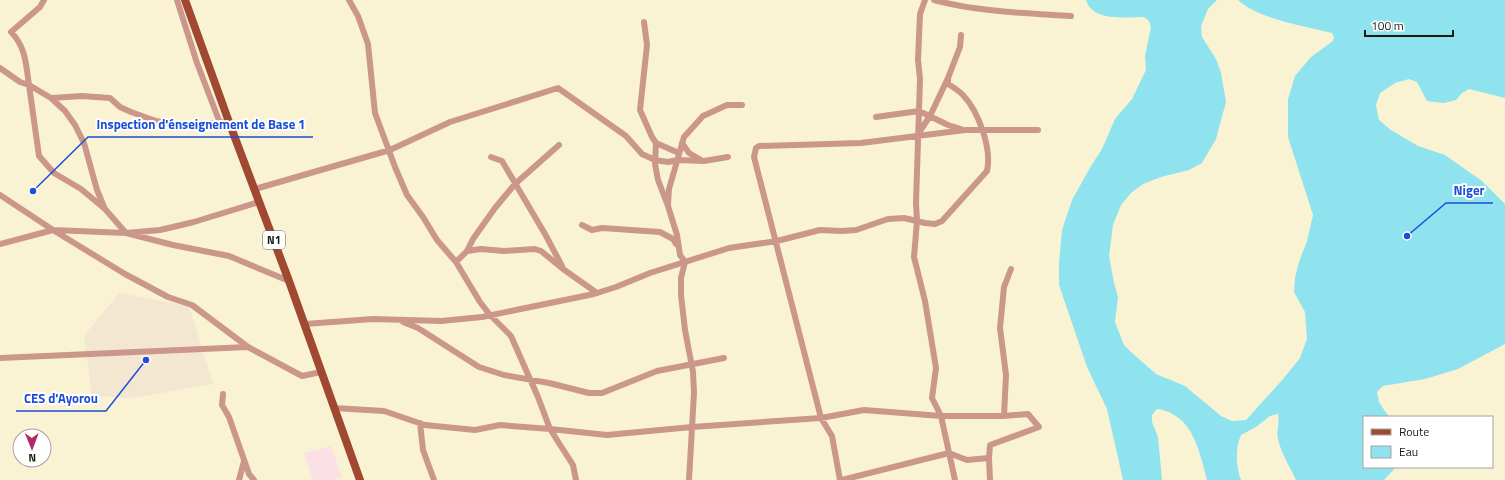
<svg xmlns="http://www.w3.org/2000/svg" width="1505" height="480" font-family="'Titillium Web',sans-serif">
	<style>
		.industrial { fill: #fbe1e5 }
		.education { fill: #f3e7d2 }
		.water { fill: #8ee3ef }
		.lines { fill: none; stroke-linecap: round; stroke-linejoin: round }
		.minor { stroke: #ca978a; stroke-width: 6 }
		.major { stroke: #a04831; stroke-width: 8 }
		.labels { text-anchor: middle; stroke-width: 4; stroke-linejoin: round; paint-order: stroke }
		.shield { fill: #fff; stroke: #605f57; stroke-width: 1 }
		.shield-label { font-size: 11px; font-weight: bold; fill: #1c1a0f }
		.leader { fill: none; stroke: #1d4ed8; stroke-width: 1.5 }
		.callout-dot { fill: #1d4ed8; stroke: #fff; stroke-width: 1.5 }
		.callout-label { font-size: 13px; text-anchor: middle; font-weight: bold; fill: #1d4ed8; stroke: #fff; stroke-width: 4; stroke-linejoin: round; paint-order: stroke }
	</style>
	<rect width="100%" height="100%" fill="#f9f3d3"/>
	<path class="industrial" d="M331 446 342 477 332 480H313L304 453Z"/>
	<path class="education" d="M119 293 189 306 213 384 133 398 92 396 84 336Z"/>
	<path class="water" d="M1086 0H1217L1208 9 1201 26 1202 37 1216 59 1221 73 1226 102 1216 139 1202 163 1189 170 1161 177 1143 184 1131 193 1121 205 1113 225 1109 256 1114 283 1118 297 1115 322 1124 345 1131 352 1156 374 1185 386 1221 416 1232 421 1246 420 1284 378 1300 358 1307 339 1305 312 1294 292 1295 278 1299 262 1307 241 1313 215 1288 137V99L1295 76 1311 57 1333 41 1334 37 1332 33C1305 26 1258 19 1238 0H1505V98L1469 89 1462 93 1456 100 1444 103 1427 101 1417 82 1409 79 1395 83 1380 93 1376 105 1379 120 1391 130 1418 146 1445 155 1482 181 1505 204V344L1458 369 1425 379 1383 386 1377 392 1379 402 1389 417H1364V467H1396L1384 480H1296C1290 467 1281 453 1278 439 1276 431 1280 422 1278 414L1270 416 1256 427 1241 435C1235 448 1236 467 1241 480H1207C1199 451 1193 414 1157 409L1152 415V422L1158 437 1162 480H1123L1107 409 1087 367 1059 285V263L1062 230 1072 200 1091 166 1102 149 1115 119 1132 99 1146 70 1145 56 1151 27 1149 21 1144 17C1127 17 1092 22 1086 0Z"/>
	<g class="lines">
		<path class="minor" d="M177 0 197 63 220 123
			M349 0 358 16 368 44 375 113 395 167 407 195 423 217 437 240 456 262 480 302 490 315 511 336 538 397 550 429 573 465 576 480
			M925 0 920 14 918 60 920 79 916 203 917 221 914 257 925 301 936 368 932 398 941 416 955 480
			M934 0C979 12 1025 13 1071 16
			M644 22 647 45 640 110 652 137 656 143 655 164 658 180 668 206 677 235 680 255 685 262 681 278V295L685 330 693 372 694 393 689 480
			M0 68 20 82 29 85C26 65 26 47 11 32L40 7 44 0
			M51 98 65 111 75 125 84 143 97 190 104 207
			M876 117 919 111 948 125 961 129
			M229 122 178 126 156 121 131 112 120 107 110 98 82 96 51 98 29 85 39 156 54 173 81 189 105 209 126 233 173 245 229 256 289 281
			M918 134 930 116 948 78
			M656 143 679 153
			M682 143 689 153 701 160
			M491 157 502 161 545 234 562 266
			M255 189 390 150 450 122 558 88 626 136 642 154 655 160 668 162 677 160 704 161 728 157
			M0 195 53 230 125 274 168 297 192 305 248 347 302 376 321 372
			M668 204 669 189 684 137 703 116 727 105H742
			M582 225 592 230 602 228 660 232 673 239 676 244
			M0 244 53 230 126 233 160 230 194 222 259 202
			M467 251 481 249 504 251 535 249 541 251 563 269 597 293
			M456 262 467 251 473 239 495 208 515 184 559 145
			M403 322 418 328 479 367 504 375 549 383 589 393H602L657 371 724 358
			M305 324 373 319 441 321 482 317 594 294 616 287 650 273 729 248 777 241 820 230 842 231 856 230 888 219 904 218 925 223 935 224 942 221 987 171C992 149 979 112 963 95 959 91 953 87 948 84V78L960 47 961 35
			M0 358 248 347
			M223 394 222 405 229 417 249 474 254 480
			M334 408 384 411 425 425 475 430 500 425 550 429 607 435 692 427 821 418 864 410 941 416H1004
			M420 423 423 450 434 480
			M239 480 244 461
			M840 480 832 436 821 418 754 157 756 148 759 146 861 143 965 130H1038
			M842 480 949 453 967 460 989 458
			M990 480 989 458 990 445 1039 427 1028 414 1004 416 1006 375 1000 328 1004 287 1011 269"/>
		<path class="major" d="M185 0 229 122 289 281 360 480"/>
	</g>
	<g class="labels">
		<rect class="shield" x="263" y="231" width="22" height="18" rx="3"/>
		<g class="shield-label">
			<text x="274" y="244">N1</text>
		</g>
	</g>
	<path class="leader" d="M33 191L88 137H313M1407 236L1446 203H1493M146 360L106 411H16"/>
	<g class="callout-dot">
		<circle cx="33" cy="191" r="4"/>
		<circle cx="1407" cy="236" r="4"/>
		<circle cx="146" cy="360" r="4"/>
	</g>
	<g class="callout-label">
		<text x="201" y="129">Inspection d'énseignement de Base 1</text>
		<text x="1469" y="195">Niger</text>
		<text x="61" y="403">CES d'Ayorou</text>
	</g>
	<rect x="1363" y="416" width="130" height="52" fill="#ffffff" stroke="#a4a39f"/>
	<rect x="1371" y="429" width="20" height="6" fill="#a04831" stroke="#a4a39f"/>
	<text x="1399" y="436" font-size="12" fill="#1c1a0f">Route</text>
	<rect x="1371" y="446" width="20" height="12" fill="#8ee3ef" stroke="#a4a39f"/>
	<text x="1399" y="456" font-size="12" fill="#1c1a0f">Eau</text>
	<g transform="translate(32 448) rotate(179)"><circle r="19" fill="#ffffff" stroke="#a4a39f"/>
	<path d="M0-3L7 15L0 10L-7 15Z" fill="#b32865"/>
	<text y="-6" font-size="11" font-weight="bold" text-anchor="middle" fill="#1c1a0f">N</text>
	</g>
	<path d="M1365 30v6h88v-6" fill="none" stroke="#1c1a0f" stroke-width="2"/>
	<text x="1371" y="30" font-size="12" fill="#1c1a0f" stroke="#ffffff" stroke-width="3" paint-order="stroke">100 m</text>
</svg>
